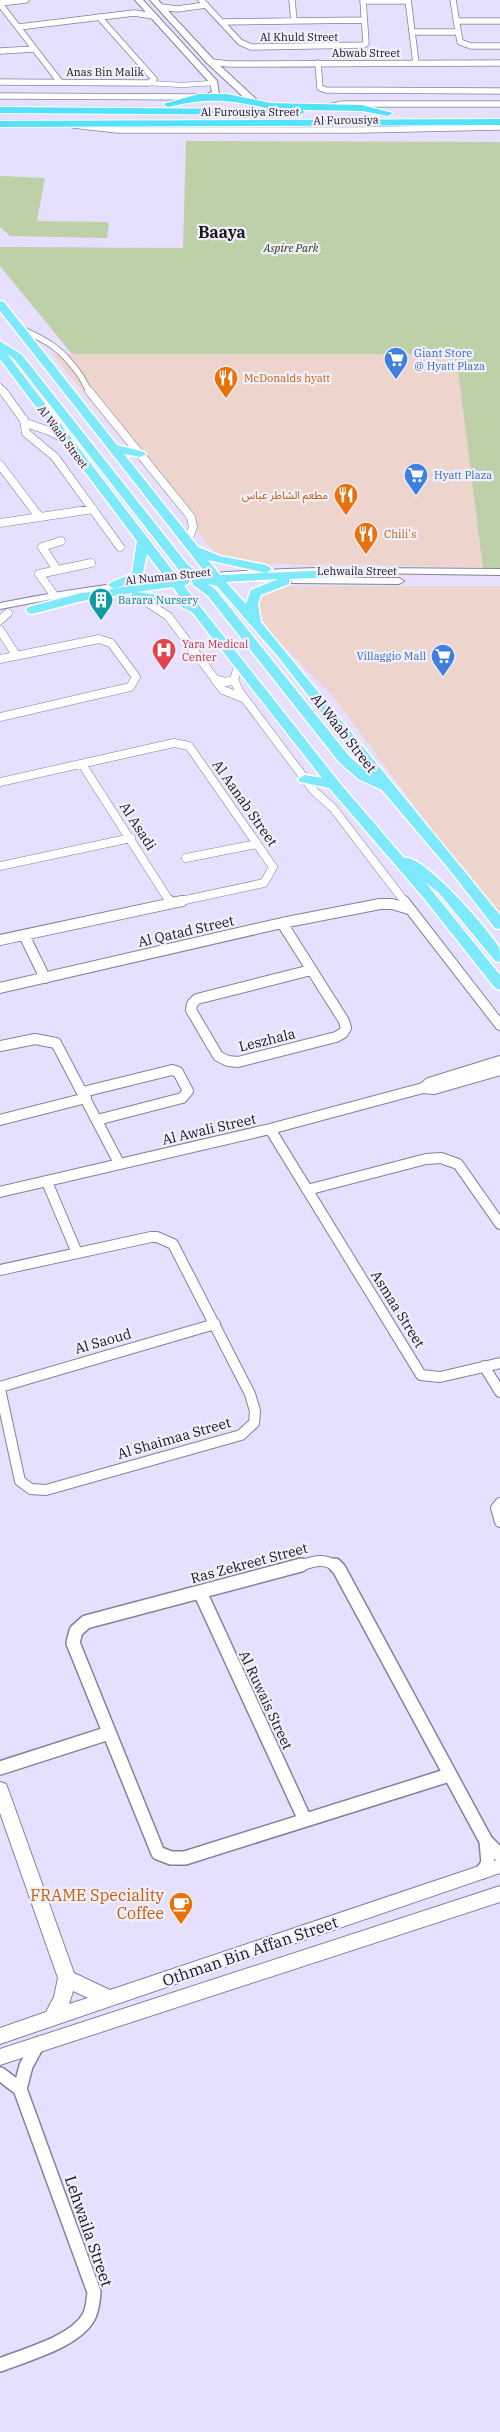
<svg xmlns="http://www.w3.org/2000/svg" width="500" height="2432" font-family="'IBM Plex Serif','Noto Sans Arabic',serif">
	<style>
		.commercial { fill: #edd4cc }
		.green { fill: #bdd0a8 }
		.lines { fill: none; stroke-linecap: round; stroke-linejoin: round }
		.pedestrian-casing { stroke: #86809c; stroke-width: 5.5 }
		.minor-far3-casing { stroke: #86809c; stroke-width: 7 }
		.minor-far2-casing { stroke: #86809c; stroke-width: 9 }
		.minor-far1-casing { stroke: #86809c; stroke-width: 12 }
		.minor-casing { stroke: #86809c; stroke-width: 16 }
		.tertiary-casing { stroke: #86809c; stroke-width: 2 }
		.primary-casing { stroke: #fff; stroke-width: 3 }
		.trunk-casing { stroke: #fff; stroke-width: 2 }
		.pedestrian { stroke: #fff; stroke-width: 4.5 }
		.minor-far3 { stroke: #fff; stroke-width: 5.5 }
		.minor-far2 { stroke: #fff; stroke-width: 8 }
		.minor-far1 { stroke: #fff; stroke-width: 10 }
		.minor { stroke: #fff; stroke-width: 13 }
		.tertiary { fill: #fff; fill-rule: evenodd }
		.primary { fill: #7fe9fc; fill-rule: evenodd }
		.trunk { fill: #54e2fb; fill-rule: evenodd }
		.labels { text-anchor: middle; stroke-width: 4.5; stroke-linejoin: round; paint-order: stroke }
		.far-street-label { font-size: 11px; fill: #17141e; stroke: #f2effc }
		.far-park-label { font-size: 11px; font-style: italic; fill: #243609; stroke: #f2effc }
		.far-shop-label { font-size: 11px; fill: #366cbe; stroke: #f2effc; text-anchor: start }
		.far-food-label { font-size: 11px; fill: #c56008; stroke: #f2effc; text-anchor: start }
		.far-culture-label { font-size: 11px; fill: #0d838f; stroke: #f2effc; text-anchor: start }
		.far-health-label { font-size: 11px; fill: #be3a42; stroke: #f2effc; text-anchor: start }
		.street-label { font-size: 14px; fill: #17141e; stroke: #f2effc }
		.far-district-label { font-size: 16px; font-weight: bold; fill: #17141e; stroke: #f2effc }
		.near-food-label { font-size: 16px; fill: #c56008; stroke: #f2effc; text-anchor: end }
		.near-street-label { font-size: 16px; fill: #17141e; stroke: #f2effc }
	</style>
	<rect width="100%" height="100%" fill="#e6dffd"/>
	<path class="commercial" d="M52 354H440L457 361 482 567 224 564Z
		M276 586H500V921L332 695 253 616 252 595Z"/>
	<path class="green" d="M186 141 500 142V570H483L457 361 440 354H72L0 266V247L183 248Z
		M0 176 45 178 37 221 107 222 109 224 107 238 10 236 0 227Z"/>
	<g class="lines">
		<defs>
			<path id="pedestrian" d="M149 83 182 85 214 83"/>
			<path id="minor-far3" d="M201 0 240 42 251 47 364 45 366 43 363 0
				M292 0 294 21
				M408 0 416 63
				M453 0 460 42 471 46H500
				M363 1H408
				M0 3 26 0
				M0 4 60 82
				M161 7 177 9 206 5
				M457 21H500
				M222 22 364 20
				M19 27 134 13 154 16
				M412 32H458
				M0 51 34 49
				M211 62 229 64 500 63
				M318 63 320 88 326 90 500 91
				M0 82 149 83 154 79 99 17
				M0 96 202 97
				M329 107 342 104H500
				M73 125 117 130H363L500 127
				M19 328C48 341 61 348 80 375 84 381 86 387 90 392
				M0 387 4 392"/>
			<path id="minor-far2" d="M3 391 26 423 52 432 66 440
				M89 391 191 517 193 527 188 540
				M24 420 26 433 55 457 120 547
				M0 465 38 515
				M0 523 93 509
				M57 570 42 547 61 541
				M54 595 39 574 91 563
				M148 603 168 616 215 679 226 682 234 680
				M0 620 8 613
				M0 630 16 655
				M0 659 99 639 111 643 136 677 130 687 0 717
				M239 663 234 680 239 691 314 791 333 808 405 902
				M215 680 223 690 243 698
				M82 764 170 902
				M0 782 174 743 189 746 273 867 264 883 176 902
				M186 858 257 844
				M0 866 131 838"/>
			<path id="minor-far1" d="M170 901 171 903
				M404 901 500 1025
				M282 923 344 1021 346 1028 343 1033 336 1037 238 1062 228 1061 218 1056 191 1010 192 1004 197 999 311 970
				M24 935 45 978
				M0 940 182 901
				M0 988 282 923 380 904H392L409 909
				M0 1046 35 1039 56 1043 119 1163
				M423 1088 434 1089 500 1070
				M83 1092 172 1070 178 1072 188 1091 182 1098 97 1120
				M0 1120 86 1098
				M270 1129 421 1375 440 1377 500 1363
				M47 1182 77 1253
				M307 1190 426 1159 441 1158 458 1164 500 1224
				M0 1192 270 1129 423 1088 429 1083 500 1061
				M0 1270 151 1237H157L173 1244 250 1394 255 1411 254 1423 241 1435 46 1490 31 1489 20 1481 0 1389
				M484 1366 500 1392
				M0 1387 215 1324
				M500 1503 496 1508 500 1522
				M296 1567C310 1563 324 1556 336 1567"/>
			<path id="minor" d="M301 1565 86 1622 76 1631 73 1643 158 1853 171 1858H185L449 1775
				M335 1565 339 1569 486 1841 500 1855
				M200 1592 305 1820
				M0 1768 109 1733
				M482 1872 488 1863 486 1842
				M0 2074 20 2089 94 2292C93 2301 93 2310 88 2318 74 2342 25 2355 0 2365
				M20 2089 26 2066 38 2044"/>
			<path id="tertiary" d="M135 0H143L217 81 219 95 204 99V95L212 92 210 83Z
				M150 0H158L213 59 257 100V104H251L207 63Z
				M319 568 324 571 323 573 238 577 158 584 79 594 0 609V603C106 582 211 570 319 568Z
				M366 568 500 569V575L362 573 361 571Z
				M296 578H399L404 581 399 584 292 583 291 581Z
				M0 1782 6 1784 8 1789 74 1973 110 1990 500 1859V1873L0 2044V2028L46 2012 54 1997 58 1978 0 1813ZM73 1991 88 1998 69 2004Z
				M500 1886V1902L0 2065V2049Z"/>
			<path id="primary" d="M0 301 4 302 117 445 144 452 146 454 140 457 124 454 198 547 220 556 266 565 272 569 266 573 208 560 220 575 381 568 383 571 381 574 377 575 290 579 289 584 261 595 258 604 261 622 500 915V929L495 928 449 869 382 790 358 779 339 762 208 596 193 585 192 580 179 570 14 359 7 354 179 579H188L190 582 184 586 339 782 404 858C422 853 489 930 499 947 500 951 500 958 500 962L495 961 439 893 425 882 500 975V990L495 988 423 897 329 788 300 782 298 779 305 775 322 778 192 612 171 602 132 599 130 596 133 593 82 601 32 614 28 613 26 610 28 607 81 593 114 589 108 585C114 579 125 578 132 573L137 541 0 359V341L22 355 187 564 202 576H208L0 311ZM147 554 168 581 115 588 134 583 142 577ZM278 579 251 590 246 604 226 582ZM208 584 217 586 280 659 369 774 349 756 216 590ZM173 587 181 598 137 592Z"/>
			<path id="trunk" d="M199 94H227L271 103 362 105 393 113 388 116 362 111 302 110 305 112 300 115 0 113V107L271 109C228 100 211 97 168 107L163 104Z
				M500 119V125L0 127V121Z"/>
		</defs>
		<use href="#pedestrian" class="pedestrian-casing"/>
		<use href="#minor-far3" class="minor-far3-casing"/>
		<use href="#minor-far2" class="minor-far2-casing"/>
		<use href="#minor-far1" class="minor-far1-casing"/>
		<use href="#minor" class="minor-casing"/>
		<use href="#tertiary" class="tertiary-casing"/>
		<use href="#primary" class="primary-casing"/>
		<use href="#trunk" class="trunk-casing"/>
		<use href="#pedestrian" class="pedestrian"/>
		<use href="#minor-far3" class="minor-far3"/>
		<use href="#minor-far2" class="minor-far2"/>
		<use href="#minor-far1" class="minor-far1"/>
		<use href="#minor" class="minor"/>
		<use href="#tertiary" class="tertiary"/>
		<use href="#primary" class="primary"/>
		<use href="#trunk" class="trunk"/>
	</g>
	<defs>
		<symbol id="supermarket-pin" viewBox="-11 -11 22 30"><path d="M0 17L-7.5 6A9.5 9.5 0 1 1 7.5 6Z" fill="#3f7fe0" stroke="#f2effc"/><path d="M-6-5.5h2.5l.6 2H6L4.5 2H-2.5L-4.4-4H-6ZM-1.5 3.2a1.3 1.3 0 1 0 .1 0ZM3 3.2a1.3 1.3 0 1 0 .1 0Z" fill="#fff"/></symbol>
		<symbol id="restaurant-pin" viewBox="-11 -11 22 30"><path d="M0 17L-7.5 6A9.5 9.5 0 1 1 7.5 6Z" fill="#e8710a" stroke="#f2effc"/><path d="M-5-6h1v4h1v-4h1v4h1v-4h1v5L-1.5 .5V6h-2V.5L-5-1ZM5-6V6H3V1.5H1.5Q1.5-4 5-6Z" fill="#fff"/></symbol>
		<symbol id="building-pin" viewBox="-11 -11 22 30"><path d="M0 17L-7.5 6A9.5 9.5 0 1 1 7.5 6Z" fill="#0f9aa8" stroke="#f2effc"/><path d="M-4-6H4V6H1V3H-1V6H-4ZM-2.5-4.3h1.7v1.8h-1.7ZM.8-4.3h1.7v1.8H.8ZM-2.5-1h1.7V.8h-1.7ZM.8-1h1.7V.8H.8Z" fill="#fff"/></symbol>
		<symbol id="hospital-pin" viewBox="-11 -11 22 30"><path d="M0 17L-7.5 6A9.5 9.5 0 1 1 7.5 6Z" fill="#e0444e" stroke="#f2effc"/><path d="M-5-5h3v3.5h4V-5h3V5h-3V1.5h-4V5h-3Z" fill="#fff"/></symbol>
		<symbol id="cafe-pin" viewBox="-11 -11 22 30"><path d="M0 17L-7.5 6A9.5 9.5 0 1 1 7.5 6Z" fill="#e8710a" stroke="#f2effc"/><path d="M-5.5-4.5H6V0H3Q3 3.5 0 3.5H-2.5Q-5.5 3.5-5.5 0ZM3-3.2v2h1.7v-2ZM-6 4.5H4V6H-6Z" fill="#fff"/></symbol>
	</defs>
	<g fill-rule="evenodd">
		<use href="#supermarket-pin" x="382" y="345" width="28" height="38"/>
		<use href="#restaurant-pin" x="212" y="364" width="28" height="38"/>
		<use href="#supermarket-pin" x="402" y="461" width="28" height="38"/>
		<use href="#restaurant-pin" x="332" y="481" width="28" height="38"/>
		<use href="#restaurant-pin" x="352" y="520" width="28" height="38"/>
		<use href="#building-pin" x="87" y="586" width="28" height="38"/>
		<use href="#hospital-pin" x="150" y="636" width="28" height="38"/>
		<use href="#supermarket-pin" x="429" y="642" width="28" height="38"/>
		<use href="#cafe-pin" x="167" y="1890" width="28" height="38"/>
	</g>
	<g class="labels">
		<g class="far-street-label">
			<text x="299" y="41">Al Khuld Street</text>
			<text x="366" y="57">Abwab Street</text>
			<text x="105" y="76">Anas Bin Malik</text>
			<text x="250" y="116">Al Furousiya Street</text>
			<text transform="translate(346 120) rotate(-1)" y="4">Al Furousiya</text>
			<text transform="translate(63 437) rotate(53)" y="4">Al Waab Street</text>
			<text x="357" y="575">Lehwaila Street</text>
			<text transform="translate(168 576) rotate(-6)" y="4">Al Numan Street</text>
		</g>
		<g class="far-park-label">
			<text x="291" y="252">Aspire Park</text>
		</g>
		<g class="far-shop-label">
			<text x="414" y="357">Giant Store<tspan x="414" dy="13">@ Hyatt Plaza</tspan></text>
			<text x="434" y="479">Hyatt Plaza</text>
			<text x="426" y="660" text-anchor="end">Villaggio Mall</text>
		</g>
		<g class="far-food-label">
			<text x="244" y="382">McDonalds hyatt</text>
			<text x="328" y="499" text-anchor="end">مطعم الشاطر عباس</text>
			<text x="384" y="538">Chili's</text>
		</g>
		<g class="far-culture-label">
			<text x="118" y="604">Barara Nursery</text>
		</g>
		<g class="far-health-label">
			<text x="182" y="648">Yara Medical<tspan x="182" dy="13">Center</tspan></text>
		</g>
		<g class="street-label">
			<text transform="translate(344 733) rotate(52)" y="5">Al Waab Street</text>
			<text transform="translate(245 803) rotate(55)" y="5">Al Aanab Street</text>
			<text transform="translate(138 826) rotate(57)" y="5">Al Asadi</text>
			<text transform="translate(186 931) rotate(-13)" y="5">Al Qatad Street</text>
			<text transform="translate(267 1040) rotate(-14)" y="5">Leszhala</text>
			<text transform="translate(209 1129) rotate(-13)" y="5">Al Awali Street</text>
			<text transform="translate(398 1309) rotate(58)" y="5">Asmaa Street</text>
			<text transform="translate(103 1341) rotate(-16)" y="5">Al Saoud</text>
			<text transform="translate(174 1438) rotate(-16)" y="5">Al Shaimaa Street</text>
			<text transform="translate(249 1563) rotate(-15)" y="5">Ras Zekreet Street</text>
			<text transform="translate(266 1700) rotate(65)" y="5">Al Ruwais Street</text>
		</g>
		<g class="far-district-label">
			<text x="222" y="238">Baaya</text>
		</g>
		<g class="near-food-label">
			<text x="164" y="1901">FRAME Speciality<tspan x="164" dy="18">Coffee</tspan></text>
		</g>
		<g class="near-street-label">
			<text transform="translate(250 1951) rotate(-19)" y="6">Othman Bin Affan Street</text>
			<text transform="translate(89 2231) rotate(71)" y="6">Lehwaila Street</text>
		</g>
	</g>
</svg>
